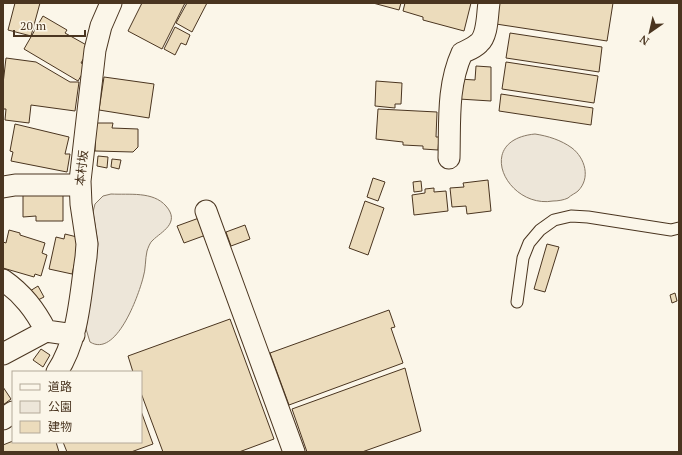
<svg xmlns="http://www.w3.org/2000/svg" width="682" height="455" font-family="'PT Serif','Noto Sans JP',serif">
	<style>
		.green { fill: #ede6d9; stroke: #887966 }
		.building { fill: #ecdcbc; stroke: #4a3520 }
		.lines { fill: none; stroke-linecap: round; stroke-linejoin: round }
		.service-casing { stroke: #4a3520; stroke-width: 13 }
		.minor-casing { stroke: #4a3520; stroke-width: 23 }
		.service { stroke: #fbf6e9; stroke-width: 11 }
		.minor { stroke: #fbf6e9; stroke-width: 21 }
		.labels { text-anchor: middle; stroke-width: 3; stroke-linejoin: round; paint-order: stroke }
		.street-label { font-size: 12px; fill: #4a3520; stroke: #fbf6e9 }
	</style>
	<rect width="100%" height="100%" fill="#fbf6e9"/>
	<path class="green" d="M535 134C548 136 561 140 572 148 585 158 591 178 578 191 576 193 571 195 568 198 564 200 558 201 553 201 507 209 473 140 535 134Z
		M111 194C129 195 153 191 166 206 181 223 161 232 153 240 150 242 148 248 147 251 145 259 146 269 143 278 138 297 116 358 90 342L86 329 98 244 93 212 95 204 103 196Z"/>
	<path class="building" d="M15 3H40L31 36 8 30Z
		M142 3H185L162 49 128 31Z
		M187 3H207L192 32 176 23Z
		M373 3H401L399 10Z
		M405 3H471L464 31 423 20V17L403 11Z
		M499 3H613L607 41 496 24Z
		M43 16 67 30 65 33 90 47 81 63 87 66 78 81 24 49Z
		M175 27 190 35 186 45 181 43 175 55 164 49Z
		M510 33 602 47 599 72 506 58Z
		M6 58 36 62 70 82H79L75 111 31 105 29 123 5 120 6 109H3V84Z
		M506 62 598 76 594 103 502 89Z
		M476 66 491 67V101L459 99V79L475 80Z
		M104 77 154 84 149 118 99 110Z
		M376 81 402 83 401 104H395V108L375 106Z
		M501 94 593 108 591 125 499 111Z
		M378 109 437 112 436 137H439L438 150 423 149V146L403 145V142L376 139Z
		M96 123H113L112 128 138 129V147L133 152 95 151Z
		M15 124 69 137 65 154H70L67 172 11 161 13 152 10 151Z
		M98 156 108 157 107 168 97 166Z
		M112 159 121 160 119 169 111 167Z
		M373 178 385 182 378 201 367 197Z
		M488 180 491 211 467 214 466 206 452 207 450 188 464 187 463 183Z
		M421 181 422 191 414 192 413 182Z
		M434 188V192L446 191 448 211 414 215 412 195 425 193V189Z
		M23 191 63 194V221H36V216L23 217Z
		M365 201 384 208 368 255 349 248Z
		M199 218 206 235 184 243 177 226Z
		M245 225 250 239 231 246 226 232Z
		M9 230 20 233V235L45 243 42 253 47 255 41 276 35 274 34 277 3 268V242L6 243Z
		M65 234 81 238 72 274 49 269 56 237 64 239Z
		M547 244 559 247 545 292 534 289Z
		M38 286 44 297 36 301 30 291Z
		M675 293 677 301 672 303 670 295Z
		M389 310 395 327 391 328 403 363 289 405 270 353Z
		M230 319 274 439 239 452H163L141 393V372H133L128 356Z
		M41 349 50 355 43 367 33 360Z
		M405 368 421 431 362 452H307L292 409Z
		M3 387 11 399 3 405Z
		M141 411 153 444 131 452H67L63 442H141Z
		M13 441 56 442 59 452H3V445Z"/>
	<g class="lines">
		<defs>
			<path id="service" d="M517 302 523 258 529 243 540 230 554 220 571 216 588 217 671 230 679 228"/>
			<path id="minor" d="M449 158C450 122 447 86 462 53 468 50 474 48 479 43 488 35 487 15 489 3
				M3 187 15 185H80
				M206 211 294 452
				M3 280C23 294 35 310 46 331
				M3 354 46 331 74 335
				M57 372C79 338 80 296 86 257L87 244 81 204 80 181 95 50 101 26 111 3
				M3 419 13 412"/>
		</defs>
		<use href="#service" class="service-casing"/>
		<use href="#minor" class="minor-casing"/>
		<use href="#service" class="service"/>
		<use href="#minor" class="minor"/>
	</g>
	<g class="labels">
		<g class="street-label">
			<text transform="translate(82 168) rotate(-84)" y="4">本村坂</text>
		</g>
	</g>
	<rect width="682" height="455" fill="none" stroke="#4a3520" stroke-width="8"/>
	<rect x="12" y="371" width="130" height="72" fill="#fbf6e9" stroke="#b4a999"/>
	<rect x="20" y="384" width="20" height="6" fill="#fbf6e9" stroke="#b4a999"/>
	<text x="48" y="391" font-size="12" fill="#4a3520">道路</text>
	<rect x="20" y="401" width="20" height="12" fill="#ede6d9" stroke="#b4a999"/>
	<text x="48" y="411" font-size="12" fill="#4a3520">公園</text>
	<rect x="20" y="421" width="20" height="12" fill="#ecdcbc" stroke="#b4a999"/>
	<text x="48" y="431" font-size="12" fill="#4a3520">建物</text>
	<g transform="translate(650 32) rotate(214)" stroke="#fbf6e9" stroke-width="3" paint-order="stroke">
	<path d="M0-3L7 15L0 10L-7 15Z" fill="#4a3520"/>
	<text y="-6" font-size="11" font-weight="bold" text-anchor="middle" fill="#4a3520">N</text>
	</g>
	<path d="M14 30v6h71v-6" fill="none" stroke="#4a3520" stroke-width="2"/>
	<text x="20" y="30" font-size="12" fill="#4a3520" stroke="#fbf6e9" stroke-width="3" paint-order="stroke">20 m</text>
</svg>
